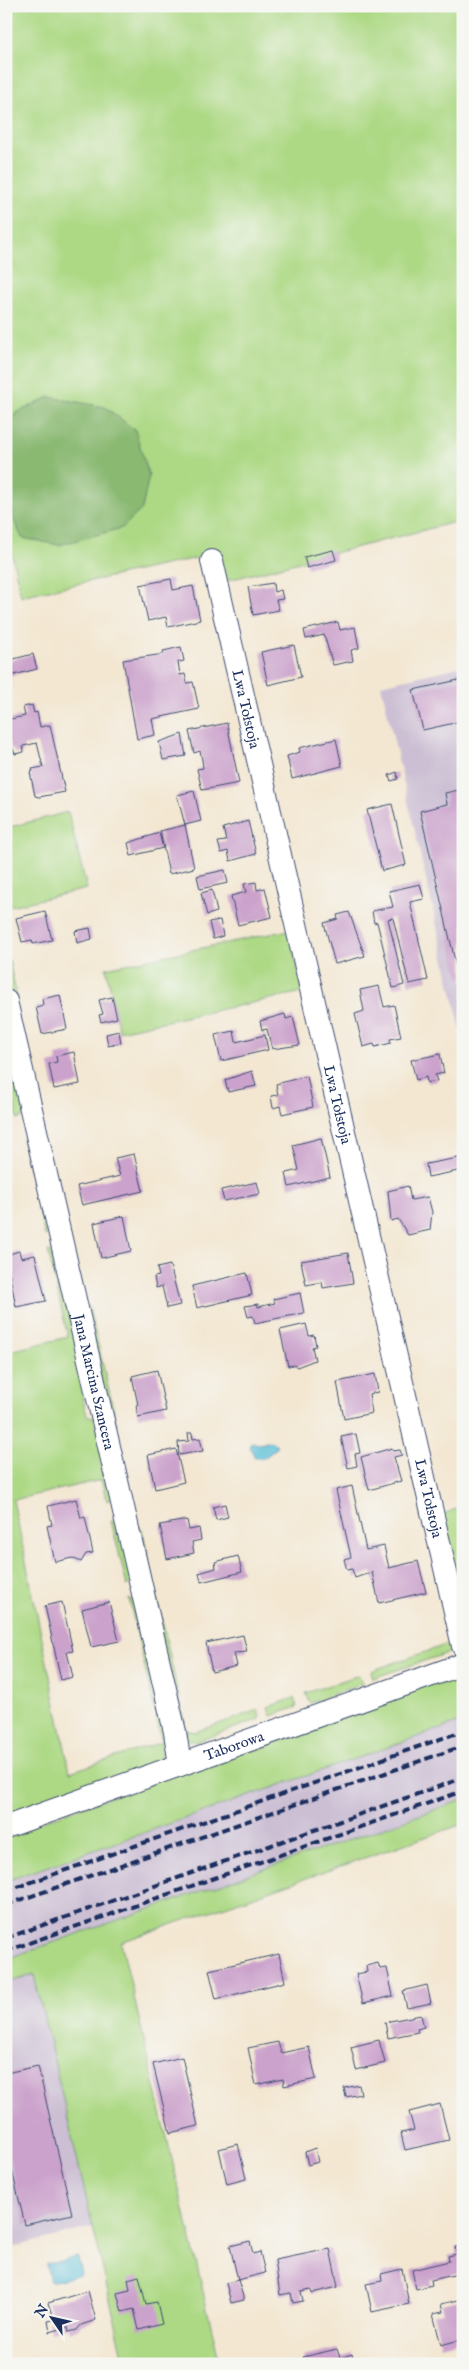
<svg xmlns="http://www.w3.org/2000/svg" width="469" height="2370" font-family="'IM FELL English',serif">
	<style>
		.industrial { fill: #ccbfd4 }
		.green { fill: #add985; stroke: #648472 }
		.forest { fill: #8ab972; stroke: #527468 }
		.water { fill: #5bc0d8; stroke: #3b789b }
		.building { fill: #cba2cc }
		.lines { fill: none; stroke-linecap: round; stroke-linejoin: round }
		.minor-casing { stroke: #3b4b6f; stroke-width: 24 }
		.minor { stroke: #fff; stroke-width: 22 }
		.rail { stroke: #1b2f5e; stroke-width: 4; stroke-dasharray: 8 4; stroke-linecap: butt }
		.labels { text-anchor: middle; stroke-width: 5; stroke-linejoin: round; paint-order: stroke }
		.street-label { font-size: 15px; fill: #1b2f5e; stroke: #f6f6f2 }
	</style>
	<rect width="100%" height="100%" fill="#f6f6f2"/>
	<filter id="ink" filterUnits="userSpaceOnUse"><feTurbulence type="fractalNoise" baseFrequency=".02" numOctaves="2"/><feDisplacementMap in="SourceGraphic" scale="10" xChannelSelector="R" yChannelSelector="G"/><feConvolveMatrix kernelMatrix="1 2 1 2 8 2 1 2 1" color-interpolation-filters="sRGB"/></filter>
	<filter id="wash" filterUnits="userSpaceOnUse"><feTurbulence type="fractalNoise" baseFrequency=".0096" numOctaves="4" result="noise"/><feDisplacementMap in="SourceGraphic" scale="20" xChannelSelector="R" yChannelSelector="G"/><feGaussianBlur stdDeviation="1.12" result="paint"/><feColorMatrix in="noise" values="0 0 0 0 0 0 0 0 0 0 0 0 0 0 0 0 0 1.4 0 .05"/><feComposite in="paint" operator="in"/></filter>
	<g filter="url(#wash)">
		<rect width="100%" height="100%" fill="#f3e7d2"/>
		<path class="industrial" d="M463 666V1039L381 685Z
			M463 1721V1800L6 1959V1881Z
			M34 1974 93 2227 6 2249V1983Z"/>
		<path class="green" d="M6 6H463V520L225 581 202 557 21 596 6 529V465L12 516 16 413 6 430Z
			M68 812 87 889 6 907V828Z
			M289 930 303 992 119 1031 106 968Z
			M9 960 17 998 11 995 6 962Z
			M8 1079H16L25 1115 18 1120Z
			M22 1138 31 1141 52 1231 45 1236Z
			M48 1251 57 1253 89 1392 82 1397 87 1415 95 1418 113 1497 107 1501 101 1480 13 1500 70 1772 162 1742 129 1599 137 1603 168 1737 159 1763 6 1820V1352L68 1337Z
			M89 1306 117 1425 111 1424 85 1310Z
			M463 1506V1619L439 1516Z
			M111 1521H118L133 1582 127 1586Z
			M142 1529 186 1730 195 1732 258 1710 260 1719 196 1742 186 1739 136 1533Z
			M454 1642V1651L373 1678 371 1671Z
			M463 1671V1721L6 1881V1834Z
			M359 1675 362 1684 310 1703 306 1693Z
			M294 1698 297 1707 271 1716 268 1707Z
			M463 1800V1824L121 1942 220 2364H125L34 1975 6 1983V1959Z"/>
		<path class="forest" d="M50 397 105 407 135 430 149 476 142 509 122 528 59 545 22 538 12 516 6 465V430L16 413Z"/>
		<path class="water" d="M271 1441 278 1447 264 1458H255L250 1447 252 1442 259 1444Z
			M78 2257 81 2275 50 2282 46 2264Z"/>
		<g id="blocks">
			<path class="building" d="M333 550 336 560 307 568 304 557Z
				M171 579 173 590 193 586 200 620 168 627 166 617 148 621 140 585Z
				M273 583 274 592 281 590 283 599 276 600 279 610 253 615 248 587Z
				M338 622 340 630 355 627 359 648 351 650 353 661 333 665 324 635 306 639 304 630Z
				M294 645 301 677 268 685 261 652Z
				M181 647 184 661 178 662 180 675 185 674 187 683 193 682 199 709 152 719 155 735 137 739 123 660 164 654 163 651Z
				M33 654 37 669 10 676 6 661Z
				M463 679V721L423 730 413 690Z
				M32 705 34 713 37 712 40 727 50 725 65 792 39 797 35 796 30 772 33 771 32 769 43 767 37 743 23 746 24 752 15 754 13 749H11L6 727V720L25 716 23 707Z
				M227 723 239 783 202 790 197 769 203 768 202 760 200 751 194 753 189 731Z
				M182 734 186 756 163 760 159 742Z
				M336 739 342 766 292 779 287 756 300 752 299 748Z
				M397 772 398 779 391 781 389 775Z
				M463 789V977L459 978 420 811 447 804 445 793Z
				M194 791 201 821 185 825 177 795Z
				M392 804 406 865 382 871 367 810Z
				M248 821 256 854 230 861 228 851 221 853 218 842 226 841 223 828Z
				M185 825 194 868 169 874 160 831Z
				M159 833 163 848 131 856 128 843Z
				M225 870 228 883 200 889 197 876Z
				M256 882 257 890 265 888 272 917 238 925 231 896 246 892 244 884Z
				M420 884 424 899 410 902 428 980 409 984 393 918 388 919 404 985 393 988 377 922 374 923 372 911 393 907 389 891Z
				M212 890 217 912 207 915 201 893Z
				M45 911 52 940 33 944 32 940 22 942 16 918Z
				M349 912 365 956 335 964 324 923 338 919 337 915Z
				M220 920 223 936 213 939 209 922Z
				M90 928 92 939 77 943 75 931Z
				M379 986 384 1007 394 1005 401 1037 390 1039 391 1043 375 1047 374 1044 363 1047 355 1014 364 1011 360 990Z
				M60 995 67 1029 42 1034 36 1007 43 1005 42 999Z
				M112 997 117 1018 101 1022 99 1015 103 1014 99 1000Z
				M285 1014 286 1019 293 1017 300 1045 272 1049 267 1029 262 1030 260 1021Z
				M119 1031 121 1043 108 1046 106 1034Z
				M234 1031 236 1042 265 1035 268 1050 221 1061 215 1035Z
				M74 1052 80 1084 54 1089 49 1064 57 1062 56 1056Z
				M440 1054 444 1073 435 1075 437 1081 427 1083 426 1077 416 1080 411 1060Z
				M252 1071 256 1086 228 1092 225 1080Z
				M307 1076 313 1107 282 1114 280 1106 273 1108 271 1096 278 1095 276 1084Z
				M321 1138 330 1177 289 1187 286 1173 299 1170 293 1145Z
				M134 1154 143 1191 82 1205 77 1186 120 1176 115 1158Z
				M463 1157V1170L428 1177 426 1164Z
				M257 1182 260 1194 224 1201 221 1190Z
				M408 1186 411 1200 428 1197 432 1212 430 1230 408 1235 398 1219 391 1221 388 1191Z
				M124 1216 131 1251 101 1258 94 1223Z
				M19 1251 21 1258 35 1255 46 1301 16 1307 6 1255Z
				M348 1253 353 1283 323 1288 322 1282 306 1285 301 1261Z
				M170 1265 180 1305 167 1308 162 1286 156 1288 154 1277 159 1276 157 1268Z
				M247 1273 252 1295 197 1308 192 1286Z
				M300 1293 304 1313 255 1323 253 1316 248 1317 245 1306 258 1304V1307L275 1303 273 1299Z
				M306 1324 309 1336 314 1335 316 1346 312 1347 315 1360 297 1367 294 1365 288 1366 280 1330Z
				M157 1370 166 1411 138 1417 136 1405H138L132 1376Z
				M375 1374 378 1392 369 1394 372 1413 344 1419 337 1382Z
				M188 1433H192L193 1439 200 1438 203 1451 179 1455 178 1442 189 1441Z
				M356 1434 360 1453 355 1454 357 1466 348 1468 341 1437Z
				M392 1448 393 1451 400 1450 402 1455 394 1457 401 1481 369 1490 361 1457Z
				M176 1449 184 1482 155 1489 148 1455Z
				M352 1486 366 1550 384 1546 389 1568 418 1561 426 1592 379 1603 372 1572 355 1578 352 1569 347 1570 344 1559 351 1557 336 1490Z
				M76 1499 81 1518 85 1517 93 1553 86 1554 81 1562 72 1558 55 1562 47 1526 52 1525 48 1506Z
				M225 1504 228 1517 216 1520 213 1507Z
				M187 1520 189 1530 199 1528 201 1540 192 1542 194 1553 167 1559 160 1525Z
				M238 1556 242 1572 201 1582 199 1573 216 1568 215 1562Z
				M62 1602 73 1651 67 1652 73 1677 61 1680 45 1606Z
				M109 1602 119 1641 91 1647 82 1609Z
				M243 1635 247 1652 234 1653 237 1666 212 1672 206 1643Z
				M279 1954 285 1982 216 1999 209 1970Z
				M378 1963 380 1969 387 1968 393 1996 363 2003 356 1974 367 1972 366 1966Z
				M427 1985 431 2003 407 2008 403 1991Z
				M421 2015 424 2027 417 2029 418 2032 388 2038 385 2022Z
				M379 2040 385 2063 356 2070 351 2047Z
				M278 2042 281 2053 309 2047 316 2079 284 2086 283 2079 256 2085 248 2048Z
				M182 2057 198 2126 170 2133 153 2064Z
				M38 2066 72 2214 25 2225 6 2145V2073Z
				M359 2085 361 2094 346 2097 344 2088Z
				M440 2104 449 2140 405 2150 401 2133 414 2130 409 2112Z
				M238 2144 246 2179 227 2184 219 2149Z
				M315 2148 318 2162 308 2165 305 2152Z
				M250 2241 253 2254 260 2252 265 2273 238 2280 230 2246Z
				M463 2246V2256L458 2257 463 2258V2273L431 2280 432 2285 416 2289 412 2270 449 2261 448 2256 457 2254 455 2247Z
				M330 2249 338 2287 312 2293 311 2289 301 2291 303 2301 293 2303 291 2293 280 2295 275 2260Z
				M402 2269 409 2304 372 2312 366 2284 382 2281 381 2274Z
				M139 2276 146 2304 157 2302 162 2324 139 2330 134 2309 122 2312 117 2293 130 2290 128 2279Z
				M238 2280 244 2300 231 2303 226 2283Z
				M88 2291 96 2320 81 2325 77 2330 69 2332 68 2327 50 2332 48 2321 54 2320 48 2303Z
				M463 2299V2339L441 2345 433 2314 443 2312 441 2304Z
				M337 2349 340 2358 352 2354 354 2364H305L303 2357Z"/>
		</g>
	</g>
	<g filter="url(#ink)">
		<use href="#blocks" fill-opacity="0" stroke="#3b4b6f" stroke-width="1"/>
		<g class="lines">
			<defs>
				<g id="minor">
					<path id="s1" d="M212 561 463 1646"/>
					<path id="s2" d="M6 1001 175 1732 180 1765"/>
					<path id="s3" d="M6 1827 463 1664"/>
				</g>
			</defs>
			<use href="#minor" class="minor-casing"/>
			<use href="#minor" class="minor"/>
			<path class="rail" d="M6 1891 463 1731
				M6 1905 463 1746
				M6 1938 463 1778
				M6 1951 463 1791"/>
		</g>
	</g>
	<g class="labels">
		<g class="street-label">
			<text dy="5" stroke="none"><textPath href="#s1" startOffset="152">Lwa Tołstoja</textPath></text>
			<text dy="5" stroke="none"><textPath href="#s1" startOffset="558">Lwa Tołstoja</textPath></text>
			<text dy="5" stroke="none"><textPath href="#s2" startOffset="391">Jana Marcina Szancera</textPath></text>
			<text dy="5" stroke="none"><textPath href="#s1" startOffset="962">Lwa Tołstoja</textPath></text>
			<text dy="5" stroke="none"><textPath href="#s3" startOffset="242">Taborowa</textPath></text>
		</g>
	</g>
	<rect width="469" height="2370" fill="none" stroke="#f6f6f2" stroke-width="25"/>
	<g transform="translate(52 2318) rotate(304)" stroke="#f6f6f2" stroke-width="4" paint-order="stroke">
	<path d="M0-4L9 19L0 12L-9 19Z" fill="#1b2f5e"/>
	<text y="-8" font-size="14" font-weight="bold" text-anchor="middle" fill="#1b2f5e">N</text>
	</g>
</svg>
